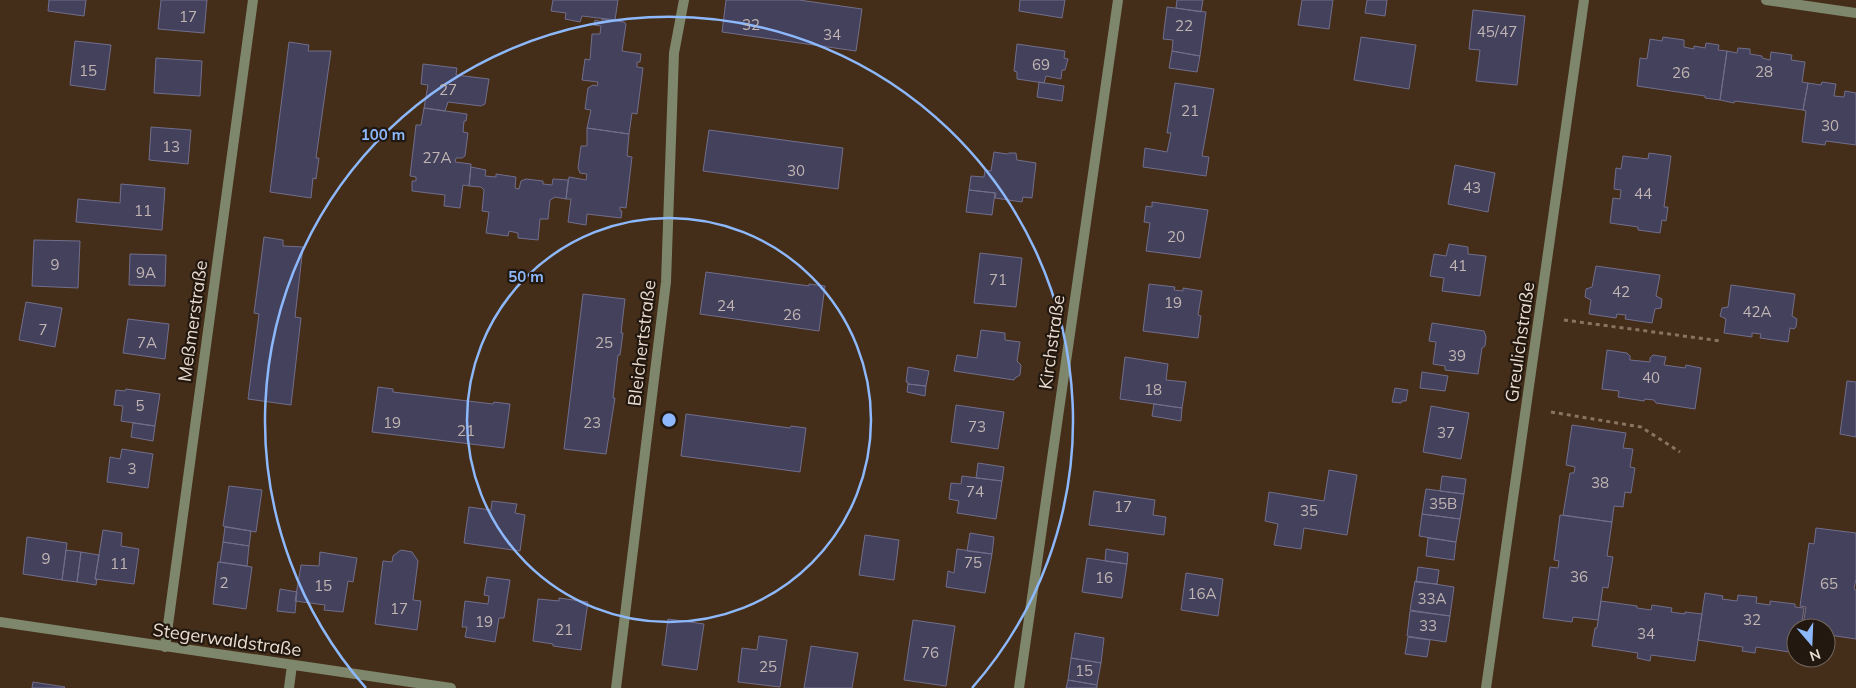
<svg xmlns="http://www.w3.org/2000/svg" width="1856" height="688" font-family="Mulish,sans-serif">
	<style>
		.building { fill: #44415d; stroke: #716e8c }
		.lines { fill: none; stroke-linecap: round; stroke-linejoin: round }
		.path { stroke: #887463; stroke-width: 3; stroke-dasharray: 4 4; stroke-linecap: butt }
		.street { stroke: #7e876b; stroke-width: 10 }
		.ring { fill: none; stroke: #8db9fc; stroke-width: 2.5 }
		.labels { text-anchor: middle; stroke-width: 4.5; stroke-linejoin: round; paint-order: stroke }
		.number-label { font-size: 15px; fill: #c0b5b2 }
		.street-label { font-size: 18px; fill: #eadccf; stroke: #22180f }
		.centre { fill: #8db9fc; stroke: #22180f; stroke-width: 2.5 }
		.ring-label { font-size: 15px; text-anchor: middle; font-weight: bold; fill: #8db9fc; stroke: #22180f; stroke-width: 4.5; stroke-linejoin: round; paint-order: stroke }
	</style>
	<rect width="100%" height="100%" fill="#442d19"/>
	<path class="building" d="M49 0H86L84 16 48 11Z
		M161 0H207L204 33 158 29Z
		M553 0H618L615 20 582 16 580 22 565 19 566 13 551 11Z
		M726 0H799L862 9 856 51 722 32Z
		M1020 0H1065L1062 18 1019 11Z
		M1177 0H1203L1201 12 1176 8Z
		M1302 0H1333L1329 29 1298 25Z
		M1367 0H1387L1385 16 1365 13Z
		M1167 7 1206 12 1200 56 1172 51 1173 40 1163 39Z
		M1473 10 1525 16 1517 85 1476 81 1480 50 1469 49Z
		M602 19 624 22 626 24 622 51 641 54 640 62H637V67L643 68 637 114 632 113 629 134 587 128 591 110 585 109 588 88 593 85 597 86 598 82 582 80 585 59 590 60 592 34H600L601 26 594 25 595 20 602 22Z
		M1361 37 1416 45 1409 89 1354 80Z
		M1663 37 1684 40V47L1694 49V46L1705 48 1706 43 1719 45 1718 50 1727 51 1720 100 1705 98V96L1637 86 1640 58 1647 59 1650 39 1662 41Z
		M75 41 111 45 105 90 70 85Z
		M289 42 309 45 308 51H331L316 158H319L316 179 313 178 311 198 270 192Z
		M1017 44 1065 51 1064 58 1068 59 1065 70H1062L1061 79 1046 76 1044 83 1017 79V72L1014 71Z
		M1738 48 1750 49V54L1762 56V58L1770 60 1771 52 1792 55 1791 60 1805 62 1802 82 1808 83 1803 110 1735 101 1734 103 1720 100 1727 51 1737 53Z
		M1172 51 1200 56 1197 72 1169 68Z
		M156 58 202 61 200 96 154 93Z
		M423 64 457 68 456 75 489 79 485 104 481 106 448 102 445 111 424 108 428 85 421 84Z
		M1039 82 1064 86 1062 101 1037 97Z
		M1822 82 1836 84 1834 96 1844 97 1845 91 1856 93V145L1826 141 1825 145 1802 142 1806 111 1803 110 1808 83 1821 85Z
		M1175 83 1214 89 1202 156 1209 157 1206 176 1143 167 1145 148 1167 152 1171 133H1167Z
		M424 108 467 114 466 121H464L463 132 468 133 465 156 462 158H456L455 162 471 164 469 186 463 185 460 208 444 206 445 195 412 191V181H416V177L410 176 416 125H421Z
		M151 127 191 130 188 164 149 160Z
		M587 128 629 134 627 156 632 157 626 208 620 207V211H622L621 218 587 214 586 225 568 222 571 199H566L569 177 586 180 587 174 580 173 578 168 581 146H587Z
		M709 130 843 148 838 189 703 171Z
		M994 152 1007 154 1009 153H1016L1017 160 1036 163 1032 198 1023 197 1022 202 995 198 996 193 969 190 971 176 984 177 985 170 991 171Z
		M1649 153 1671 156 1664 207H1668L1666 221 1662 220 1660 233 1638 230V227L1610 223 1613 198 1620 199 1621 190 1614 189 1616 168 1621 169 1623 156 1648 159Z
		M1455 165 1495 173 1488 212 1448 204Z
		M471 167 486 170 485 176 496 177V174L516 177 515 188 519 189 521 181 526 179 543 181V184L552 185 553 179 568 180 566 199 555 197 550 200 548 219H540L538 240 518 238V233L509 231 508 236 486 233 489 212 482 211 484 190 481 187 469 186Z
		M121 184 165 188 162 230 76 222 78 199 120 203Z
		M969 190 995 193 992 215 966 212Z
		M1152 202 1208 210 1200 258 1146 251 1150 223 1144 222 1146 206 1152 207Z
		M264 237 283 240V246L303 247 295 317 301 318 291 405 248 399 259 314 254 313Z
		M34 240 80 241 78 288 32 286Z
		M1449 244 1468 247V254L1486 256 1480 296 1442 291 1444 278 1430 276 1434 254 1446 256Z
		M980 253 1022 258 1016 307 974 303Z
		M130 254 166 255 165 286 129 285Z
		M1596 266 1660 275 1656 296 1662 299 1661 308 1655 309 1652 323 1625 319 1626 315 1617 314 1616 318 1589 314 1591 300 1585 297 1586 289 1592 287Z
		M706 272 809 286V284L825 286 819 331 700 314Z
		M1149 284 1175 287 1174 290 1183 291V288L1202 291 1198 315 1201 316 1198 338 1143 331Z
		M1731 285 1795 294 1792 316 1797 319 1796 327 1794 329 1790 328 1788 342 1760 338 1761 334 1752 333V337L1724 333 1726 319 1720 316 1722 308 1728 307Z
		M583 294 625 299 621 333H623L620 355H618L613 398H615L606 454 564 449Z
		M26 302 62 308 55 347 19 340Z
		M128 319 169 324 165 359 123 353Z
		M1432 323 1484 331 1486 337 1485 346 1482 348 1478 374 1445 370V366L1433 364 1436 342 1429 341Z
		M981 330 1005 333V340L1020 342 1017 361 1021 365 1020 375 1015 378 1014 380 954 371 957 355 977 358Z
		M1607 350 1627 353 1630 356V360L1650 362V358L1653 355 1666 357 1664 365 1685 368 1686 365 1701 368 1695 409 1656 403 1654 400 1645 399 1644 401 1618 397 1619 391 1602 389Z
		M1125 357 1168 364 1166 380 1186 382 1182 408 1120 399Z
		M908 367 929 371 926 386 908 384V382H906Z
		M1422 372 1448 376 1445 391 1420 388Z
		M1847 381 1856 382V437L1840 434Z
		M908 384 926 386 925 396 907 392Z
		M378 387 393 389V392L493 404 494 402 510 404 504 448 372 432Z
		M1395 388 1408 390 1406 401H1402L1401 403 1392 402Z
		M126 389 160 394 155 426 121 421 123 406 114 405 116 390 125 391Z
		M1154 404 1182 408 1181 421 1152 416Z
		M956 405 1004 412 998 449 951 442Z
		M1431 406 1469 413 1461 459 1423 452Z
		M686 414 790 428 791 426 806 428 800 472 681 456Z
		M133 423 155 426 153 441 131 437Z
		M1572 425 1626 433 1623 448 1633 449 1630 467 1635 468 1631 493 1625 492 1623 507 1614 506 1612 522 1563 515 1570 473H1574L1575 467 1566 465Z
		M122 449 153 454 148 488 107 482 110 457 120 459Z
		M978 463 1004 467 1002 481 976 478Z
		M1329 470 1357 475 1347 535 1304 528 1301 549 1274 545 1278 524 1265 521 1269 492 1324 501Z
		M962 476 1002 481 996 519 957 513 959 501 949 499 951 483 961 484Z
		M1442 476 1466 479 1464 494 1440 491Z
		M229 486 262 490 256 532 223 526Z
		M1426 489 1464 494 1460 519 1422 514Z
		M1094 491 1155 500 1153 515 1166 517 1164 535 1089 525Z
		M492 501 517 504 515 513 525 515 520 551 464 543 469 507 491 510Z
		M1422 514 1460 519 1456 542 1419 536Z
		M1560 515 1612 522 1607 556 1613 557 1608 588 1603 587 1598 620 1573 617 1572 622 1543 618 1550 567 1558 568 1559 561 1554 560Z
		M225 527 251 531 249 546 223 542Z
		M1816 528 1856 533V579L1854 589 1856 590V639L1829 635 1830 629 1803 625 1806 607 1800 606 1809 543 1814 544Z
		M103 530 122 533 121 546 139 549 134 584 95 579Z
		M970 533 994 537 992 554 967 551Z
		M865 535 899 540 894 580 859 575Z
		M27 537 67 543 62 580 23 574Z
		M1428 538 1456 542 1454 560 1426 556Z
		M223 542 249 546 247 566 220 562Z
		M957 549 992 554 985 593 946 587 948 571 954 573Z
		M1106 549 1128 553 1127 564 1105 561Z
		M66 550 81 552 77 582 62 580Z
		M401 550 412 552 418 561 413 600 421 601 417 630 375 624 383 561 392 562 393 556Z
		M81 552 99 555 95 579H97L96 585 77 582Z
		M320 552 357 558 353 582 348 581 343 612 324 610 325 605 295 601 301 565 319 566Z
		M1087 558 1127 564 1122 598 1082 592Z
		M218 562 252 567 246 609 213 604Z
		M1418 567 1439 570 1437 584 1416 582Z
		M1186 573 1223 579 1218 616 1181 610Z
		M487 577 510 580 504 618H499L495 642 465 637 467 627H462L465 601 488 604 489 596 484 595Z
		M1415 581 1454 587 1450 616 1410 610Z
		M280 589 297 592 295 613 277 611Z
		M1705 593 1723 596 1722 599 1737 601 1738 595 1757 597 1756 603 1770 605V601L1795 604V607L1804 608 1801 628H1796V653L1756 647 1755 653 1742 651 1743 647 1698 640Z
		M559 598 588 602 581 650 553 646V644L533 641 538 599 559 601Z
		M1601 601 1637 606V608L1651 610 1652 605 1672 608 1671 612 1685 614V612L1702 614 1695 661 1651 655 1650 661 1637 658 1638 653 1592 646 1595 628H1597Z
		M1410 611 1450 616 1446 642 1407 636Z
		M668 619 704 624 697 670 662 665Z
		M913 620 955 626 946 686 904 680Z
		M1075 633 1104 638 1101 663 1071 658Z
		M759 636 787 640 780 687 738 682 742 648 757 650Z
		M1408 637 1430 640 1427 657 1405 654Z
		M811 646 858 653 852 688H804Z
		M1071 658 1101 663 1097 685 1068 680Z
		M1068 680 1097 685V688H1066Z
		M33 682 65 687 64 688H32Z"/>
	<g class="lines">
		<path class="path" d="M1564 320 1721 341
			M1551 412 1641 427 1680 452"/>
		<path class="street" d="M1766 0 1856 13
			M0 622 451 688
			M165 647 253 0
			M289 688 292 665
			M616 688 666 282 674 53 684 0
			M1019 688 1118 0
			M1486 688 1584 0"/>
	</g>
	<g class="ring">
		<circle cx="669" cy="420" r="202"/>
		<path d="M366 688A404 404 0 1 1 972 688"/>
	</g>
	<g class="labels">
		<g class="number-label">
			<text x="188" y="22">17</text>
			<text x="751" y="30">32</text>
			<text x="1184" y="31">22</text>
			<text x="1497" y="37">45/47</text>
			<text x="832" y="40">34</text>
			<text x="1041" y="70">69</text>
			<text x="88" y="76">15</text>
			<text x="1764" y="77">28</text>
			<text x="1681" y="78">26</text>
			<text x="448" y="95">27</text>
			<text x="1190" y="116">21</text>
			<text x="1830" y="131">30</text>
			<text x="171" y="152">13</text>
			<text x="437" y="163">27A</text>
			<text x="796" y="176">30</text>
			<text x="1472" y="193">43</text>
			<text x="1643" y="199">44</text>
			<text x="143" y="216">11</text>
			<text x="1176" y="242">20</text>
			<text x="55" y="270">9</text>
			<text x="1458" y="271">41</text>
			<text x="146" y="278">9A</text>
			<text x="998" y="285">71</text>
			<text x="1621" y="297">42</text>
			<text x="1173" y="308">19</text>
			<text x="726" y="311">24</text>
			<text x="1757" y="317">42A</text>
			<text x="792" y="320">26</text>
			<text x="43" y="335">7</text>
			<text x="147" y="348">7A</text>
			<text x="604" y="348">25</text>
			<text x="1457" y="361">39</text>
			<text x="1651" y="383">40</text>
			<text x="1153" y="395">18</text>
			<text x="140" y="411">5</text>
			<text x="392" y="428">19</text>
			<text x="592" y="428">23</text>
			<text x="977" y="432">73</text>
			<text x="466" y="436">21</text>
			<text x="1446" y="438">37</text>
			<text x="132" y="474">3</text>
			<text x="1600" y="488">38</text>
			<text x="975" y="497">74</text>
			<text x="1443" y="509">35B</text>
			<text x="1123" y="512">17</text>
			<text x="1309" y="516">35</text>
			<text x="46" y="564">9</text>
			<text x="973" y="568">75</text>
			<text x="119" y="569">11</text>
			<text x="1579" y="582">36</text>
			<text x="1104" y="583">16</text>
			<text x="224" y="588">2</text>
			<text x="1829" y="589">65</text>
			<text x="323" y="591">15</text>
			<text x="1202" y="599">16A</text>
			<text x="1432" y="604">33A</text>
			<text x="399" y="614">17</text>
			<text x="1752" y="625">32</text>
			<text x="484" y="627">19</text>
			<text x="1428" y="631">33</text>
			<text x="564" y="635">21</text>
			<text x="1646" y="639">34</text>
			<text x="930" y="658">76</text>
			<text x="768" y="672">25</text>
			<text x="1084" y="676">15</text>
		</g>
		<g class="street-label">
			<text transform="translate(193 321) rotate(-82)" y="6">Meßmerstraße</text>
			<text transform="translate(1052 342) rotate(-82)" y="6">Kirchstraße</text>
			<text transform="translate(1520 342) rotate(-82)" y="6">Greulichstraße</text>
			<text transform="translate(642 343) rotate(-83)" y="6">Bleichertstraße</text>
			<text transform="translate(227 640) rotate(8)" y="6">Stegerwaldstraße</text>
		</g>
	</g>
	<circle cx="669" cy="420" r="8" class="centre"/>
	<g class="ring-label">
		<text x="383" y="140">100 m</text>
		<text x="526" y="282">50 m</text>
	</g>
	<g transform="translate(1811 643) rotate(161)"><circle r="24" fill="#22180f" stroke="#72665c"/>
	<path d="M0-4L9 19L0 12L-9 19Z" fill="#8db9fc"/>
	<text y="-8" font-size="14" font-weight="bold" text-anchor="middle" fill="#eadccf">N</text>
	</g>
</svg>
